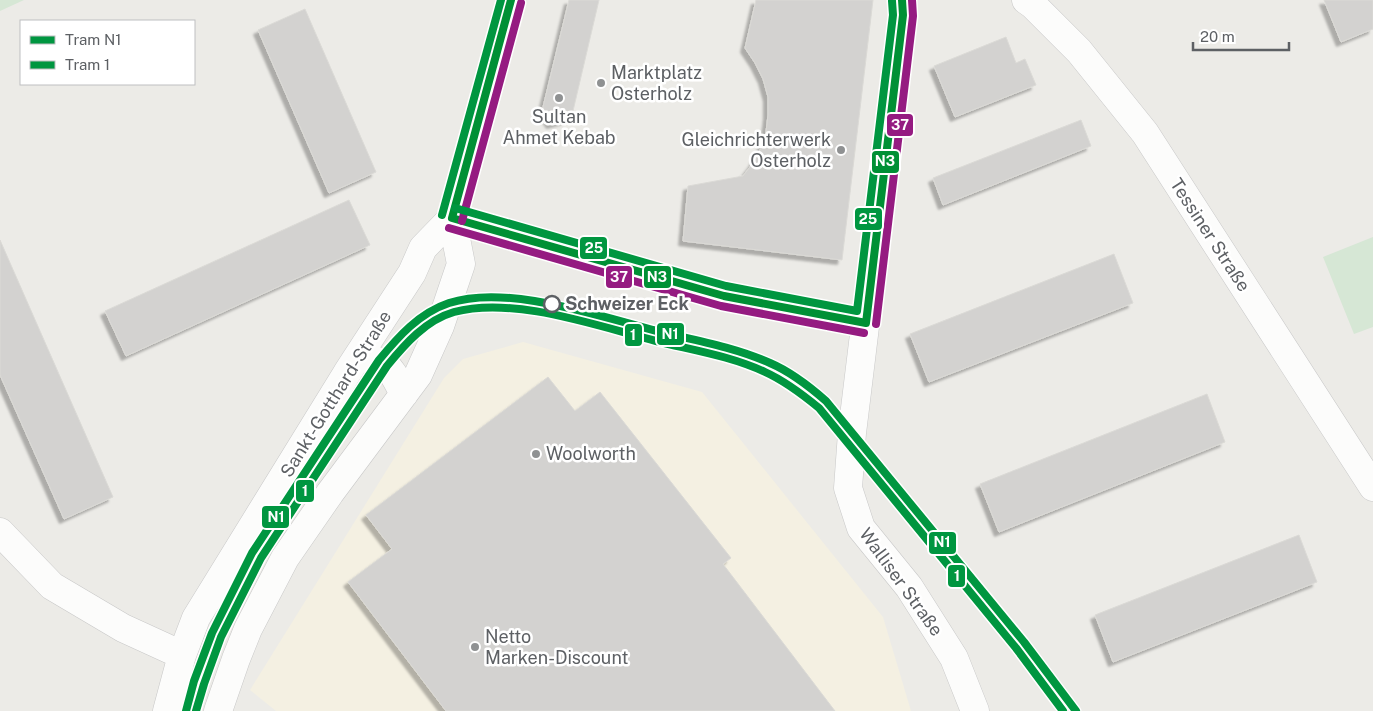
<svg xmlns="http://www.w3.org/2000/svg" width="1373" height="711" font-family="'Public Sans',sans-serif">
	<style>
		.commercial { fill: #f4f0e2 }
		.green { fill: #d6e7d5 }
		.building { fill: #d3d2d0; stroke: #dbdad6; filter: url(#shadow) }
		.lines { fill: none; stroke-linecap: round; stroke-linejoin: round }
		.minor-casing { stroke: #c8c8c8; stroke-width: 29 }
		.minor { stroke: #fcfcfb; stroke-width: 28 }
		.bus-1-casing { stroke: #fff; stroke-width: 11 }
		.bus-2-casing { stroke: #fff; stroke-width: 11 }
		.bus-3-casing { stroke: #fff; stroke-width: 11 }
		.bus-1 { stroke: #009035; stroke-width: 8 }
		.bus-2 { stroke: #951b81; stroke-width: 8 }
		.bus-3 { stroke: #009640; stroke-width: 8 }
		.tram-1-casing { stroke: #fff; stroke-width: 11 }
		.tram-2-casing { stroke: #fff; stroke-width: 11 }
		.tram-1 { stroke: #009640; stroke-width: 8 }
		.tram-2 { stroke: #009640; stroke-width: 8 }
		.poi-dot { fill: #8f9192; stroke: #fff; stroke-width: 2 }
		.stop-dot { fill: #fff; stroke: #5d6064; stroke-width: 2.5 }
		.labels { text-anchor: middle; stroke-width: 5; stroke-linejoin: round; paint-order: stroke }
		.poi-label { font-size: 18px; fill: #5d6064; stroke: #fff; text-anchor: start }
		.street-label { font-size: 18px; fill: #5d6064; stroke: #fff }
		.stop-label { font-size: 18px; font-weight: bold; fill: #5d6064; stroke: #fff; text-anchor: start }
		.line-badge { stroke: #fff; stroke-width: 2 }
		.badge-label { font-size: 14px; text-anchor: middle; font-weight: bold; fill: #fff }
	</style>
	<defs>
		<filter id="shadow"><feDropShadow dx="-4.5" dy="4.5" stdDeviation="1" flood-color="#0004"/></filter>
	</defs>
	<rect width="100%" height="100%" fill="#ecebe7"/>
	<path class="commercial" d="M523 342 702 392 883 617 911 711H276L250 690 444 378 463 359Z"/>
	<path class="green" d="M0 0H24L0 11Z
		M1373 237V327L1354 334 1323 257Z"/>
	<path class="building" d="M569 0H599L573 111 570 117 566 120 551 124 545 115 543 107Z
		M756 0H873L842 260 683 241 688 186 743 176 753 163 761 148 766 132 768 115V97L763 79 755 63 745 48Z
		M1324 0H1373V29L1341 42Z
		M305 9 376 172 329 193 258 30Z
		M1006 37 1016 63 1025 59 1036 85 955 117 934 66Z
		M1081 120 1091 146 943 205 933 178Z
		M349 200 370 245 126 356 105 311Z
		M0 240 113 497 64 519 0 375Z
		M1114 254 1133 303 929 382 910 334Z
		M548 377 575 411 600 392 731 558 723 564 835 711H446L348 582 392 549 366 515Z
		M1207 394 1225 442 999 532 980 484Z
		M1299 535 1317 582 1113 662 1095 615Z"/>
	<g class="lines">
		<defs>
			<path id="minor" d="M902 0 903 15 852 433 848 488 861 528 909 587 954 658 975 711
				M1026 0 1033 5 1079 51 1145 133 1373 487
				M452 218 724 296 866 323
				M358 356C390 362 389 366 404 394
				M0 532 52 586 123 628 182 655
				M167 711 182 655 196 618 347 373 412 273 423 248 452 218
				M218 711 236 659 248 629 285 558 330 493 418 375 440 326 461 264 452 218 511 0"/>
		</defs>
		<use href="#minor" class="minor-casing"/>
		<use href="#minor" class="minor"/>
		<defs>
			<path id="bus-1" d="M452 218 724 296 866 323
				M452 218 511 0
				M866 323 903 15 902 0"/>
			<path id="bus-2" d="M462 221 521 3
				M449 228 721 306 864 333
				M876 324 913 16 912 0"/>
			<path id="bus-3" d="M455 208 726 286 857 311 893 15 892 1
				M442 215 501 0"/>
		</defs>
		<use href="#bus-1" class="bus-1-casing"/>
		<use href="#bus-2" class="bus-2-casing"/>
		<use href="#bus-3" class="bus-3-casing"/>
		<use href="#bus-1" class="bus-1"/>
		<use href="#bus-2" class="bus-2"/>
		<use href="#bus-3" class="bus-3"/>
		<defs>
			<path id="tram-1" d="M186 711 194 681 212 633 252 553 379 360C398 337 419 313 449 303 507 284 598 316 657 331 694 340 734 347 770 363 791 372 809 386 826 401L1024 642 1076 711"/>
			<path id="tram-2" d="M196 711 204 684 221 637 261 558 387 366C405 344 426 320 454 312 514 296 597 326 656 341 692 350 731 356 765 372 785 381 802 394 819 408L1016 648 1063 711"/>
		</defs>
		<use href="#tram-1" class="tram-1-casing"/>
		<use href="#tram-2" class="tram-2-casing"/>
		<use href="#tram-1" class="tram-1"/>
		<use href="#tram-2" class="tram-2"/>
	</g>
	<g class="poi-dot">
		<circle cx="601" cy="83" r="5"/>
		<circle cx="559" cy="98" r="5"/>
		<circle cx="841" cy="150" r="5"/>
		<circle cx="536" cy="454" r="5"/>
		<circle cx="475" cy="647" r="5"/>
	</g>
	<circle class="stop-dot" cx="552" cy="304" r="8"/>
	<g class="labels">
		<g class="poi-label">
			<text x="611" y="79">Marktplatz<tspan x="611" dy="21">Osterholz</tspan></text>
			<text x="559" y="123" text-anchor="middle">Sultan<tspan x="559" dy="21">Ahmet Kebab</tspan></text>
			<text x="831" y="146" text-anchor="end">Gleichrichterwerk<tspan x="831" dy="21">Osterholz</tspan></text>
			<text x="546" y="460">Woolworth</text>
			<text x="485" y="643">Netto<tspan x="485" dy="21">Marken-Discount</tspan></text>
		</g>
		<g class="street-label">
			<text transform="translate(1210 235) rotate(57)" y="6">Tessiner Straße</text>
			<text transform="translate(336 394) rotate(-58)" y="6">Sankt-Gotthard-Straße</text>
			<text transform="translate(901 582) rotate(54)" y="6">Walliser Straße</text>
		</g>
		<g class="stop-label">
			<text x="565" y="310">Schweizer Eck</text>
		</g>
	</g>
	<g class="line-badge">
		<rect x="886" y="113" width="28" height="24" rx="5" fill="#951b81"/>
		<rect x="871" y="150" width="29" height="24" rx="5" fill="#009035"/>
		<rect x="854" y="207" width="29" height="24" rx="5" fill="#009640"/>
		<rect x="579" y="236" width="29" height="24" rx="5" fill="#009640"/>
		<rect x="605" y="265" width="28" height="24" rx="5" fill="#951b81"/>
		<rect x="643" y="265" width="29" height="24" rx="5" fill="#009035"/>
		<rect x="656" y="322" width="29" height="24" rx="5" fill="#009640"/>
		<rect x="624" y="323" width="19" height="24" rx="5" fill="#009640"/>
		<rect x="295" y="479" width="20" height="24" rx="5" fill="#009640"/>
		<rect x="261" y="505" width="29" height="24" rx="5" fill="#009640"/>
		<rect x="928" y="531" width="29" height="24" rx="5" fill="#009640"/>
		<rect x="947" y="564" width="19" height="24" rx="5" fill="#009640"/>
	</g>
	<g class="badge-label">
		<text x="900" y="130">37</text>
		<text x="885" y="166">N3</text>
		<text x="868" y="224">25</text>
		<text x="594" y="253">25</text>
		<text x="619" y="282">37</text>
		<text x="657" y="282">N3</text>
		<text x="670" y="339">N1</text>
		<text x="633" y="340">1</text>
		<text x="305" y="496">1</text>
		<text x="276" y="522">N1</text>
		<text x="942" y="547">N1</text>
		<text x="957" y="581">1</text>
	</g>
	<rect x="20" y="20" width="175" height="65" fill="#ffffff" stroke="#bebfc1"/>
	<rect x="30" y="36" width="25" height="8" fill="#009640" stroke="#bebfc1"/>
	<text x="65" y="45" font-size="15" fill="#5d6064">Tram N1</text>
	<rect x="30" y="61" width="25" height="8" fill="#009640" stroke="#bebfc1"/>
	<text x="65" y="70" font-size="15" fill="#5d6064">Tram 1</text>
	<path d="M1193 42v8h96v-8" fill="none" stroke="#5d6064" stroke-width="2.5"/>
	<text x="1200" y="42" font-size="15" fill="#5d6064" stroke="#ffffff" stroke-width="4" paint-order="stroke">20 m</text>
</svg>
